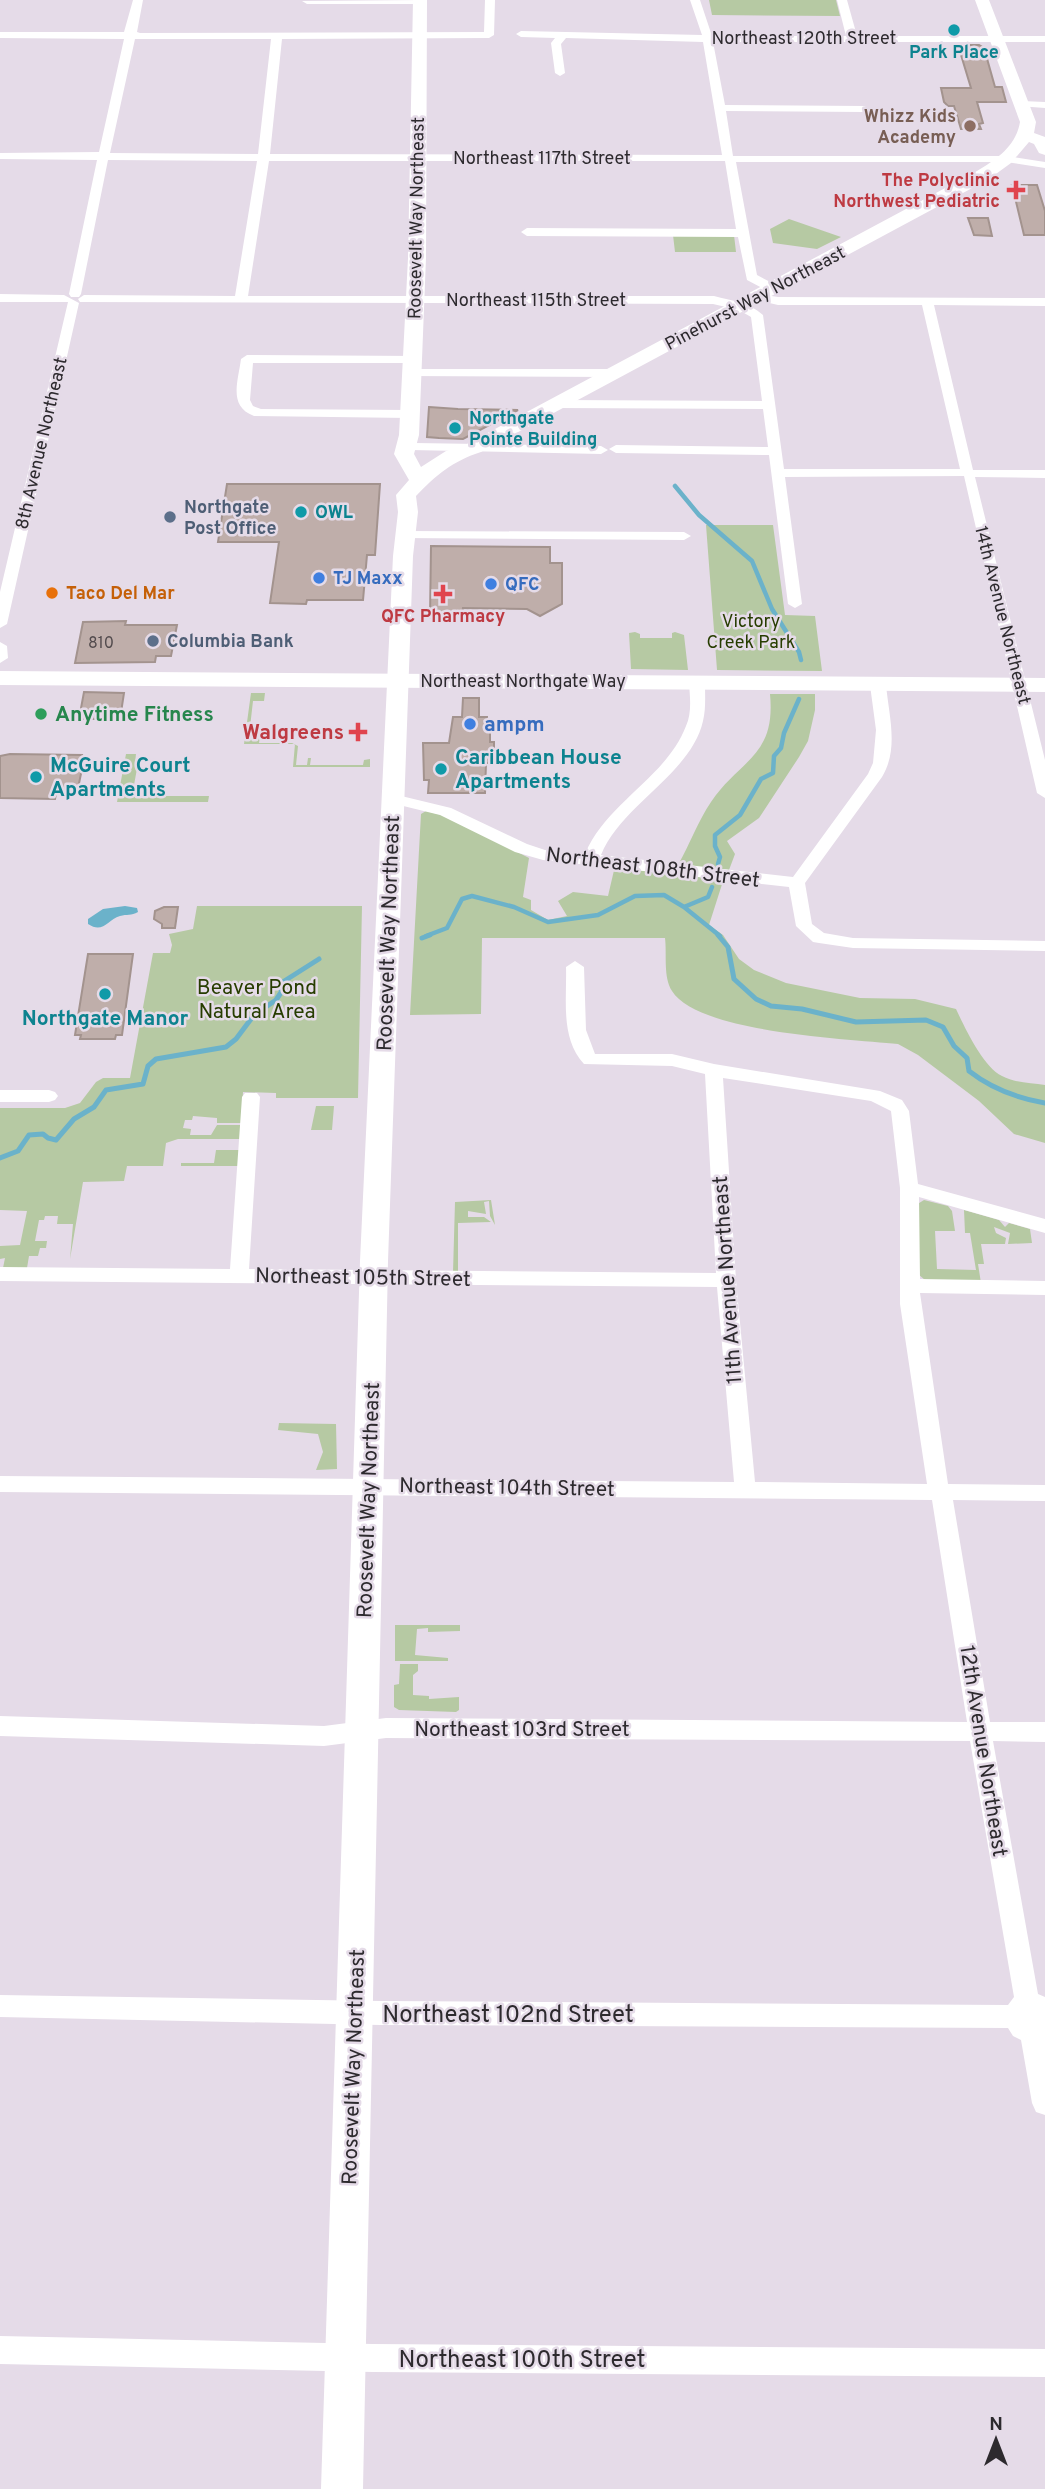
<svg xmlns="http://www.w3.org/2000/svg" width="1045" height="2489" font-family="Overpass,sans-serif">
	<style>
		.green { fill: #b6c9a3 }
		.water { fill: #6bb2ca }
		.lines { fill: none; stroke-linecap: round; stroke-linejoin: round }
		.stream-far1 { stroke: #6bb2ca; stroke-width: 4.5 }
		.stream { stroke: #6bb2ca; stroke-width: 5 }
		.building { fill: #bfaeaa; stroke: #a3938e; stroke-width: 2 }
		.street { fill: #fff; fill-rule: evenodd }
		.secondary { fill: #fff; fill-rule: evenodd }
		.primary { fill: #fff; fill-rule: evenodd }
		.culture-dot { fill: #0f9aa8; stroke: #e5dbe8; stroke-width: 2.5 }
		.education-dot { fill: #8d6e63; stroke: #e5dbe8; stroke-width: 2.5 }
		.health-dot { fill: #e0444e; stroke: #e5dbe8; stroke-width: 2.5 }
		.service-dot { fill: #5c6f8a; stroke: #e5dbe8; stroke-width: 2.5 }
		.shop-dot { fill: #3f7fe0; stroke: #e5dbe8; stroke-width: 2.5 }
		.food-dot { fill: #e8710a; stroke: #e5dbe8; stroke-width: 2.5 }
		.leisure-dot { fill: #2e9e5b; stroke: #e5dbe8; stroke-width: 2.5 }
		.labels { text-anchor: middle; stroke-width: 5; stroke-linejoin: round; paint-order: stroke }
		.far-number-label { font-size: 16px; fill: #524b4d }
		.far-street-label { font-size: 18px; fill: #2d2a2e; stroke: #e5dbe8 }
		.far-culture-label { font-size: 18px; font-weight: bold; fill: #0d838f; stroke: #e5dbe8; text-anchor: start }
		.far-education-label { font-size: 18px; font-weight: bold; fill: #785e54; stroke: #e5dbe8; text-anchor: end }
		.far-health-label { font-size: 18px; font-weight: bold; fill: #be3a42; stroke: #e5dbe8; text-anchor: end }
		.far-service-label { font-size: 18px; font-weight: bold; fill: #4e5e75; stroke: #e5dbe8; text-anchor: start }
		.far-shop-label { font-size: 18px; font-weight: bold; fill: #366cbe; stroke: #e5dbe8; text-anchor: start }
		.far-food-label { font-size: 18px; font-weight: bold; fill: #c56008; stroke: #e5dbe8; text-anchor: start }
		.far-park-label { font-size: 18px; fill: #273d00; stroke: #e5dbe8 }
		.leisure-label { font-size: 21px; font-weight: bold; fill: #27864d; stroke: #e5dbe8; text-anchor: start }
		.shop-label { font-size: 21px; font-weight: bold; fill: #366cbe; stroke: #e5dbe8; text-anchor: start }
		.health-label { font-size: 21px; font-weight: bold; fill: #be3a42; stroke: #e5dbe8; text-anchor: end }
		.culture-label { font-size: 21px; font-weight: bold; fill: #0d838f; stroke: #e5dbe8; text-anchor: start }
		.street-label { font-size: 21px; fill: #2d2a2e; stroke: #e5dbe8 }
		.park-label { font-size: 21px; fill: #273d00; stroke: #e5dbe8 }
		.near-street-label { font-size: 24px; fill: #2d2a2e; stroke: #e5dbe8 }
	</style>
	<rect width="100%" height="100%" fill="#e5dbe8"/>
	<path class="green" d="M709 0H836L840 16 712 15Z
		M789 219 841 237 817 249 773 243 770 229Z
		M673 235H734L736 252H675Z
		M706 525H773L785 615 815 616 822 671 717 670Z
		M635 632 640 634V638H672V633L675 632 684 635 688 670 631 669 629 633Z
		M251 693H265L264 701H253L249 736H260L259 743H292L298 746 296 765H307L308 758H311L310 765H363L364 760 370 759V767H293L295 744H244Z
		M770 694H815V710L808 741 799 757 759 818 727 841 735 854 729 870 678 865C690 844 698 821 711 802 740 759 776 757 770 694Z
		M126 754H136L135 763H138L132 796H209L208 802H117Z
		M426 811 446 816 529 858 523 897 531 900V910L548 920 567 916 558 901 573 892 608 896 615 866 724 878 709 925 723 935 739 959 754 970 786 983 860 998 915 999 956 1009C965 1028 983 1067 1002 1076 1015 1083 1031 1083 1045 1085V1143L1014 1134 979 1101 918 1055 898 1044C849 1039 698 1033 672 991 663 977 667 954 665 938H482L481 1014 410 1015 421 814Z
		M197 906H362L358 1098H276V1093L243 1092 241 1123H217V1118L193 1116 192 1120H185L183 1128 191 1129 190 1135H211L217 1125H241V1139H178L166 1143 163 1166H127L124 1181 83 1182 70 1259 73 1224H57L58 1216H45L44 1220H39L35 1241H47L46 1248H40L38 1256H29L27 1268H3L5 1258 0 1259V1246L20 1245 27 1211 0 1210V1108H65L80 1103 96 1082 103 1078H130L153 953H170L172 945 169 934 193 929Z
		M316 1106H334L332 1130H311Z
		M216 1150H241L240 1166H181V1163H214Z
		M491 1200 495 1225 490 1216 489 1201 484 1202 486 1214 468 1211V1217H484L491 1222 458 1223V1272L453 1273 455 1202Z
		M924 1200 948 1206 952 1211 955 1231H935L937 1269 976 1270 970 1233H965L964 1210 999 1220 1005 1227 1009 1223 1030 1229 1032 1243 1008 1244 1010 1233 994 1227 996 1233 1006 1238 1005 1244H981L984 1264H978L981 1283 925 1280 918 1274 916 1205Z
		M279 1423 336 1424 337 1469 316 1470 323 1452 318 1434 278 1430Z
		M395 1625H460V1631L428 1632V1628L417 1629 415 1655 448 1658V1661H395Z
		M400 1664H418V1671L413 1675V1695L429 1696V1699L459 1697V1710L456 1712 399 1710 394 1707V1685L399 1684Z"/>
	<path class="water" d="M125 906 137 908 138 912C131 916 127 914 120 916 107 920 103 934 88 924V919L103 909Z"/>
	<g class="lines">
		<path class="stream-far1" d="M675 486 699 515 752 561 772 609 799 652 801 660
			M718 864 720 857 715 846V835L740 815 761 779 773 773 774 756 781 748 784 733 799 699
			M684 907 708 897 712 887
			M426 936 447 928 462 899 472 896 514 907 548 922 598 915 635 896 664 895 684 907 720 936"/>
		<path class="stream" d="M718 935 728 947 734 979 756 999 771 1006 802 1009 856 1022 926 1020 943 1027 954 1046 967 1058 969 1071C992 1089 1016 1098 1045 1103
			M422 938 430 935
			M0 1158 18 1151 29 1135 43 1134 48 1138 56 1140 74 1119 94 1107 106 1090 143 1084 148 1066 156 1059 226 1047 236 1039 254 1015 276 1000 282 991 278 985 319 959"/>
	</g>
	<path class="building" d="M958 45H979L984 48 995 87H1002L1006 102H977L983 123 979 124 981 129H961L954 106H948L944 102 941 88H971Z
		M1012 185H1037L1045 211V235H1024Z
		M968 218H988L992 236 974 235Z
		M429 407 458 409 518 410 463 439 439 438 427 437Z
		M227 484H380L375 555H367L363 600H307L306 604 270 603 279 542H218Z
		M431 546 550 547V563H562V604L540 616 527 609 463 608 462 616 430 618Z
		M126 621 125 625H177L171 656H156L155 662 75 663 83 622Z
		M84 692 124 693 120 719H79Z
		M463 698H479V717H487V732H490V742H494V763H486L485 793H428L429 780H424L423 743H449L453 717H462Z
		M10 754 82 755 80 764H83L77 793 56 794 55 799 0 798V756Z
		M164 907H178L175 928H162V924L154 919 155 911Z
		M88 954H133L122 1035H116L115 1039H80L81 1035H75Z"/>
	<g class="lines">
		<path class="street" d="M133 0H143L137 32 140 33 484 32 485 0H495L494 35 489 38 282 39 270 154 722 155 703 42 566 38 561 44 565 73 560 76 555 73 551 43 555 38 521 37 516 34 521 31 702 35 690 0H700L712 36H846L837 0H847L857 36H1045V42H713L725 105 864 106 870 109 864 112 726 111 733 156H1006L1045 162V168L1006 162H736L757 275 776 285V291H768L747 280 738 237 527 236 521 232 527 228 736 229 725 161H269L248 296H714C732 301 749 302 763 315L784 469H960L922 305H778L753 299V293L778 297 1045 298V306L934 305 973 470H1045V478L975 477 1045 760V798L1037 793 964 476 785 477 802 604 795 608 788 604 769 455 616 453 609 449 616 445 768 447 763 409 558 408 551 404 558 400 762 401 751 317 739 310 713 304 80 302 78 299 84 295 235 296 257 161 108 160 81 294 79 297H71L69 294 97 160 0 159V153L99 152 124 39 0 38V32H124ZM135 39H271L258 154 110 153Z
			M424 0 420 4H307L302 1Z
			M1022 101 1045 102V108L1018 106 1017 104Z
			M0 294 64 295 79 303 7 624 0 628V592L68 302H0Z
			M247 355 418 356V362L413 363H253L250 400 253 406 261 409 410 410 417 414 410 418 254 416C228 406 238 382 241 359Z
			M412 369H613L619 373 613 377 407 376 406 373Z
			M415 443 601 446 608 450 601 454 410 450V444Z
			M405 531 684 532 691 536 684 540 400 538V532Z
			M0 642 7 646 8 658 0 663Z
			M697 678 705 683C705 696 706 709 703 721 691 774 622 804 601 855L793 877 868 774 873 763 876 730 870 685 878 680 886 685C889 716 899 749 882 777L805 883 812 924 824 933 853 938 1045 941V951L853 948 819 943 813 942 796 926 789 887 543 860 515 852 440 815 387 802 385 799 393 794 451 808 527 844 545 850 585 854C607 802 666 778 686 726 692 713 690 697 689 683Z
			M575 961 584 967 586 1030 595 1054H672L714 1064 880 1091 902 1100 909 1111 918 1184 1045 1219V1233L919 1197 920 1279 1045 1281V1295L920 1293 948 1484 1045 1485V1501L953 1500 990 1722H1045V1742L993 1741 1038 1994 1045 1997V2115L1036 2112 1032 2103 1021 2040 1013 2036 1008 2028 380 2025 0 2017V1995L380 2001 1008 2005 1014 1997 970 1741 386 1738 324 1746 0 1736V1716L324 1726 386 1718 967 1722 932 1500 0 1492V1476L734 1482 717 1287 0 1281V1267L230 1269 242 1097 245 1093H257L260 1097 249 1269 716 1273 705 1074 672 1066 584 1064C560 1038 567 1000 566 967ZM723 1078 871 1101 891 1111 900 1188V1304L927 1484 755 1482 736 1280Z
			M0 1090H49L55 1092 58 1096 55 1100 49 1102H0Z
			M0 2336 373 2344 1045 2349V2377L373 2372 0 2364Z"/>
		<path class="secondary" d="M413 0H427L426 258 419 435 414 454 421 467 446 451 467 444 977 171C997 159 1016 146 1020 122L975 0H989L1036 122 1034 133 1045 137V155L1039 153 1034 144 1029 142 1011 163 989 179 481 452C453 461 436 475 416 496L418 512 413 556 388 1261 363 2489H321L360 1261 393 556 398 512 396 495 409 480 394 454 399 435 408 258Z"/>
		<path class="primary" d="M0 671 1045 678V692L0 685Z"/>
	</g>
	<g class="culture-dot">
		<circle cx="954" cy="30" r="7"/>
		<circle cx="455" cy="428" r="7"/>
		<circle cx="301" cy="512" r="7"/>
		<circle cx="441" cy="769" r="7"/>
		<circle cx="36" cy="777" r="7"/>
		<circle cx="105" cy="994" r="7"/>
	</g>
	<circle class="education-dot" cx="970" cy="126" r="7"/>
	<g class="health-dot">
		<path d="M1012.5 179.5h7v7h7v7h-7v7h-7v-7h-7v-7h7z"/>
		<path d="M439.5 583.5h7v7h7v7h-7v7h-7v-7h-7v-7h7z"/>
		<path d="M354.5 721.5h7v7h7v7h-7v7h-7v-7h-7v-7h7z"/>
	</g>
	<g class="service-dot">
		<circle cx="170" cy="517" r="7"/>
		<circle cx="153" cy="641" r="7"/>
	</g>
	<g class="shop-dot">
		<circle cx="319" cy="578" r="7"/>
		<circle cx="491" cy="584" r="7"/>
		<circle cx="470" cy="724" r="7"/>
	</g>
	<circle class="food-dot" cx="52" cy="593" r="7"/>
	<circle class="leisure-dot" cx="41" cy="714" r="7"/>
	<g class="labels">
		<g class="far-number-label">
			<text x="101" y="648">810</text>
		</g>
		<g class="far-street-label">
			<text x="804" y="44">Northeast 120th Street</text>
			<text x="542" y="164">Northeast 117th Street</text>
			<text transform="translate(416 218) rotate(-89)" y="6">Roosevelt Way Northeast</text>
			<text transform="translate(755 298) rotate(-28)" y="6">Pinehurst Way Northeast</text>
			<text x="536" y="306">Northeast 115th Street</text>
			<text transform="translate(41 443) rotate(-77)" y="6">8th Avenue Northeast</text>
			<text transform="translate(1003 615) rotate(76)" y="6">14th Avenue Northeast</text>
			<text x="523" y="687">Northeast Northgate Way</text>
		</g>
		<g class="far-culture-label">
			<text x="954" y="58" text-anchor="middle">Park Place</text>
			<text x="469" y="424">Northgate<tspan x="469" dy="21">Pointe Building</tspan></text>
			<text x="315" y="518">OWL</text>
		</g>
		<g class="far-education-label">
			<text x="956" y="122">Whizz Kids<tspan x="956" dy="21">Academy</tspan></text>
		</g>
		<g class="far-health-label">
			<text x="1000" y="186">The Polyclinic<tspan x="1000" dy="21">Northwest Pediatric</tspan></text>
			<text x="443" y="622" text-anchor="middle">QFC Pharmacy</text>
		</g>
		<g class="far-service-label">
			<text x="184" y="513">Northgate<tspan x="184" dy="21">Post Office</tspan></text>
			<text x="167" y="647">Columbia Bank</text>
		</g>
		<g class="far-shop-label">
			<text x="333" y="584">TJ Maxx</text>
			<text x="505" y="590">QFC</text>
		</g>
		<g class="far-food-label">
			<text x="66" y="599">Taco Del Mar</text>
		</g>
		<g class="far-park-label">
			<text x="751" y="627">Victory<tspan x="751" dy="21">Creek Park</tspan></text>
		</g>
		<g class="leisure-label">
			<text x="55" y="721">Anytime Fitness</text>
		</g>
		<g class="shop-label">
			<text x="484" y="731">ampm</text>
		</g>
		<g class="health-label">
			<text x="344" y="739">Walgreens</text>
		</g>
		<g class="culture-label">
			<text x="455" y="764">Caribbean House<tspan x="455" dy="24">Apartments</tspan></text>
			<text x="50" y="772">McGuire Court<tspan x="50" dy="24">Apartments</tspan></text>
			<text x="105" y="1025" text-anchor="middle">Northgate Manor</text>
		</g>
		<g class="street-label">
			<text transform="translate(653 867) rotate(7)" y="7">Northeast 108th Street</text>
			<text transform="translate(388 933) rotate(-88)" y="7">Roosevelt Way Northeast</text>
			<text transform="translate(363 1277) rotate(1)" y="7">Northeast 105th Street</text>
			<text transform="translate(727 1280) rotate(-94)" y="7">11th Avenue Northeast</text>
			<text transform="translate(507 1487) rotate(1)" y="7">Northeast 104th Street</text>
			<text transform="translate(368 1500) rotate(-88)" y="7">Roosevelt Way Northeast</text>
			<text x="522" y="1736">Northeast 103rd Street</text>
			<text transform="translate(984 1751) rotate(81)" y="7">12th Avenue Northeast</text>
			<text transform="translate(353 2067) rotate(-88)" y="7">Roosevelt Way Northeast</text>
		</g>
		<g class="park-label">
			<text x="257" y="994">Beaver Pond<tspan x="257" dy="24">Natural Area</tspan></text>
		</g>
		<g class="near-street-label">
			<text x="508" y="2022">Northeast 102nd Street</text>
			<text x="522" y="2367">Northeast 100th Street</text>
		</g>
	</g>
	<g transform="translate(996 2440)" stroke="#e5dbe8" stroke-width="5" paint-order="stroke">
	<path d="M0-5L12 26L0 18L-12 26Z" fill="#2d2a2e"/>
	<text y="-10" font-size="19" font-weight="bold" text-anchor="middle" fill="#2d2a2e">N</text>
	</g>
</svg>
